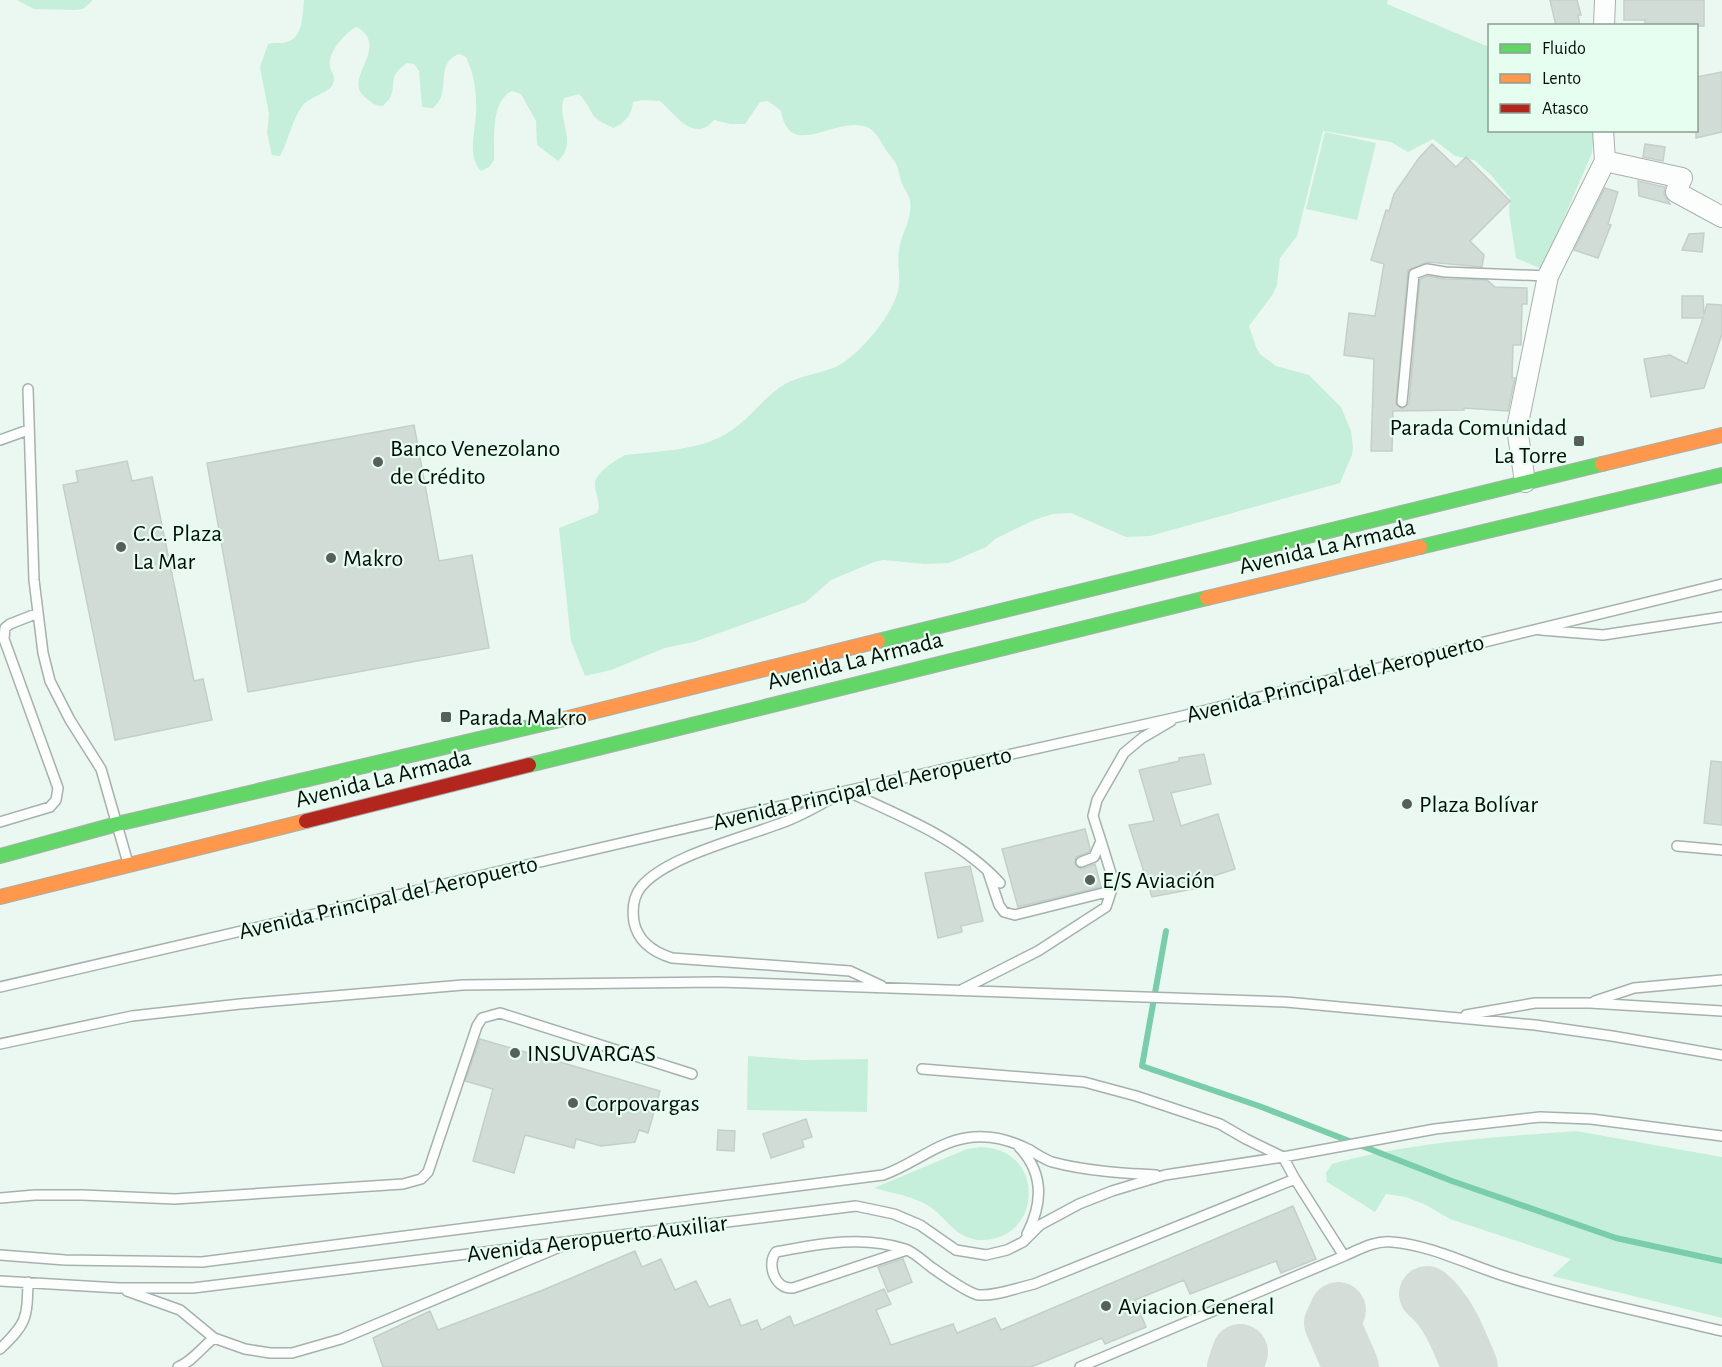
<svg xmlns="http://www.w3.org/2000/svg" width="1722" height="1367" font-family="'Alegreya Sans',sans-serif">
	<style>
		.green { fill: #c5efda }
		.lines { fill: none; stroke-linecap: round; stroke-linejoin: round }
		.stream { stroke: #79cdaa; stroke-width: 6 }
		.taxiway { stroke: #d5ddd8; stroke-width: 56 }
		.building { fill: #d2dcd6; stroke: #c4cfc9; stroke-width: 1.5 }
		.lane-casing { stroke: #a7b1ac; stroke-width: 12 }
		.street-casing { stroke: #a7b1ac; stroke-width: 22 }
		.fast-casing { stroke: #a7b1ac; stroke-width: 16 }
		.slow-casing { stroke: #a7b1ac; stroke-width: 16 }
		.jam-casing { stroke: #a7b1ac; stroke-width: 16 }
		.lane { stroke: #fcfefd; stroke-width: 9 }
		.street { stroke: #fcfefd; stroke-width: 20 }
		.fast { stroke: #63d668; stroke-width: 14 }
		.slow { stroke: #ff974d; stroke-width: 14 }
		.jam { stroke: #b3261e; stroke-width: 14 }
		.poi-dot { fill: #565f5a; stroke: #e5fef0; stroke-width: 2 }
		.labels { text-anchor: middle; stroke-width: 4.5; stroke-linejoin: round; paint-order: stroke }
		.poi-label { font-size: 24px; fill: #060d09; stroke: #e5fef0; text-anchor: start }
		.street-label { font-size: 24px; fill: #060d09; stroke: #e5fef0 }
	</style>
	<rect width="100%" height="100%" fill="#ebf8f1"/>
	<path class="green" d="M17 0H93L83 9 75 10 34 9Z
		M304 0H1388L1387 4 1489 47 1490 130 1594 132 1592 153 1542 269 1516 258 1509 213 1510 198 1491 175 1474 160 1455 156 1433 139 1408 152 1391 142 1323 131 1297 236 1280 258 1277 285 1273 294 1249 326 1256 347 1260 354 1276 366 1309 375 1341 407 1351 431 1353 447 1352 455 1340 483 1150 536 1126 537 1071 513 1053 514 1034 520 995 539 986 547 949 563 925 564 883 560 874 562 831 580 806 602 694 642 665 648 611 670 585 676 571 641 559 528 597 513C602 502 595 496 595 485 594 473 616 460 625 455 658 451 697 451 726 434 749 421 763 397 785 384 800 376 817 374 833 368 857 359 896 312 899 286 900 274 897 262 899 250 901 233 913 219 910 201 909 194 903 188 901 181 897 165 899 166 888 153 882 145 878 133 869 128 838 113 790 163 781 111L768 101 760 102 745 124H730L714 120C694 144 675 114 660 101L642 100 633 102C632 115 625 122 614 128 586 117 596 112 579 94L564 98C556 121 579 141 558 161L537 145 536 121 521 94 512 91C490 102 495 138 494 160L489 167 481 171C465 155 478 124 476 103 476 87 473 72 466 57L459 54C433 64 453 92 433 108L422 107 419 71 414 64 407 63C387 76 397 84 390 98 388 101 385 103 383 106 375 106 372 103 366 98 340 79 392 48 357 27 346 31 327 53 330 67 332 73 336 77 333 84 329 93 311 96 303 105 292 119 289 140 280 156L272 155 267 133 269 114 260 67 268 44C275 42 281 44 287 42 304 37 302 14 304 0Z
		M1325 132 1376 143 1357 220 1306 209Z
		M748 1056 802 1060 868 1059 867 1112 747 1110Z
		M1576 1131 1722 1157V1318L1552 1276 1571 1259 1450 1219 1426 1205 1406 1197 1386 1194 1375 1212 1327 1182 1326 1173 1332 1164C1410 1142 1496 1137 1576 1131Z
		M981 1147C1048 1149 1042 1243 979 1240 954 1238 946 1216 927 1205 912 1196 891 1193 874 1188L967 1149Z"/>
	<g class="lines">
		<path class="stream" d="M1166 931 1142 1066 1259 1106 1452 1181 1616 1238 1722 1261"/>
		<path class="taxiway" d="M1427 1294C1449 1312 1459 1341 1470 1367
			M1338 1310 1332 1323 1351 1367
			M1235 1367 1240 1352"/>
	</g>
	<path class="building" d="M1550 0H1577L1581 15H1578L1580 26H1556Z
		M1624 0H1704V26H1645V20H1624Z
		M1722 72V132L1696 138V77Z
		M1432 144 1456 167 1466 157 1510 201 1470 241 1484 255 1482 267 1428 262 1408 270 1396 404 1402 409 1409 403 1420 279 1428 276 1445 279 1487 280 1495 287 1527 288V304H1522L1521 345H1513L1512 378H1515L1508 411 1464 408V410L1393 411 1392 451H1371L1374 359 1344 355 1349 313 1375 316 1384 264 1371 260 1386 210 1389 211 1394 194 1419 158Z
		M1645 144 1665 147 1663 161 1643 157Z
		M1638 181 1665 187 1664 194 1670 204 1639 196Z
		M1605 188 1618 192 1608 224 1611 225 1598 258 1574 250Z
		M1704 233 1702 252 1682 250 1689 234Z
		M1682 296H1703L1704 315 1707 304 1722 305V334L1704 388 1651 397 1644 359 1670 355 1687 364 1703 318H1682Z
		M414 425 439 561 472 555 489 648 248 692 207 463Z
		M127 461 132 481 152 477 194 681 203 679 212 720 115 740 63 485 78 482 76 471Z
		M1204 754 1211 784 1171 793 1181 826 1218 814 1235 869 1198 881 1199 888 1152 897 1129 825 1154 821 1139 770 1179 761V758Z
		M1711 761 1722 762V825L1704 823Z
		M1085 829 1090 848 1089 852 1076 857 1075 864 1081 869 1095 864 1101 887 1018 907 1002 849Z
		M970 866 983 921 961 926 962 932 938 938 925 873Z
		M480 1039 660 1091 648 1133 639 1130 635 1142 601 1146 576 1139 574 1148 525 1135 514 1173 473 1161 493 1089 465 1081Z
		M806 1119 812 1137 802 1140 804 1147 771 1158 763 1134Z
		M718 1130 735 1131 734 1151 717 1150Z
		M1293 1206 1316 1259 1281 1273 1276 1261 1190 1294 1184 1280 1135 1300 1146 1327 1105 1344 1102 1338 1031 1367H383L373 1338 430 1311 438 1330 543 1290 635 1251 642 1267 661 1259 675 1290 696 1281 709 1307 730 1299 741 1326 757 1320 761 1330 790 1316 794 1326 884 1289 891 1304 876 1310 891 1345 953 1324 957 1333 995 1318 1001 1330Z
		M903 1259 912 1282 888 1292 878 1267Z"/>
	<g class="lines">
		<defs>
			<path id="lane" d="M28 389 34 580 43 653 50 681 70 720 101 769 128 863
				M1402 402 1414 274 1427 269 1445 272 1548 276
				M0 440 28 430
				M1541 630 1603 635 1722 617
				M846 791C899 815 960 839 1000 883
				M833 798C817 806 801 816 784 822 746 837 666 856 641 887 633 897 632 909 634 922 638 942 653 952 672 958L850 971 882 986
				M0 822 50 807 56 800 58 788 4 639 5 628 10 624 38 613
				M1677 846 1722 850
				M1081 862 1094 857 1101 841 1093 816 1097 800 1124 753 1142 738 1171 721
				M988 872 999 905 1004 912 1015 915 1111 891
				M0 987 846 791 1178 717 1722 584
				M963 989 1038 951 1106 907 1114 883 1101 841
				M1595 1001 1634 988 1722 980
				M1466 1015 1535 1003H1590L1722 1011
				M0 1044 132 1016 240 1004 463 985 718 982 1286 1002 1535 1025 1612 1036 1722 1055
				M922 1069 1084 1082 1136 1096 1220 1124 1246 1139 1283 1157 1295 1179
				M1019 1147C1044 1173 1043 1203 1027 1234
				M0 1198 35 1195H82L175 1199 403 1184 421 1179 428 1172 477 1026 482 1018 500 1013 692 1074
				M907 1250 793 1288C775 1290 766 1264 776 1252 819 1244 862 1235 905 1249 914 1252 923 1261 931 1267 941 1274 969 1294 979 1295 997 1296 1016 1288 1034 1284L1295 1179 1344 1256
				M0 1255 65 1260 202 1262 883 1175C912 1165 936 1143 966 1138 988 1134 1008 1139 1028 1149 1035 1153 1044 1159 1052 1162 1086 1171 1121 1173 1156 1175
				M0 1281 119 1288H193L856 1206 894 1214 920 1225 956 1250 986 1255 1007 1250 1023 1242 1040 1225 1079 1204 1112 1191 1165 1175 1283 1157 1435 1129 1540 1117 1591 1119 1722 1136
				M127 1291 180 1310 214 1338 245 1349 270 1353H292L341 1339 562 1246
				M0 1349C27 1323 27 1319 28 1282
				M178 1367C193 1361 201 1348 214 1338
				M1080 1367 1344 1256C1358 1250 1375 1240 1392 1242 1429 1245 1465 1263 1501 1275 1573 1298 1648 1313 1722 1331"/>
			<path id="street" d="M1604 26 1605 0
				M1605 161 1682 178 1676 192 1722 217
				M1525 482 1517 428 1548 276 1605 161 1603 130"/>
			<path id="fast" d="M1420 547 1722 475
				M878 641 1602 464
				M529 765 1207 598
				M0 856 117 824 564 719"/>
			<path id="slow" d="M1602 464 1722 435
				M1207 598 1420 547
				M564 719 878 641
				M0 897 306 821"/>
			<path id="jam" d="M306 821 529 765"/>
		</defs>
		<use href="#lane" class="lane-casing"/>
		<use href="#street" class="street-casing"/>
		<use href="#fast" class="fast-casing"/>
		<use href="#slow" class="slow-casing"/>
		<use href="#jam" class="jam-casing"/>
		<use href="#lane" class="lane"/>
		<use href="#street" class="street"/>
		<use href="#fast" class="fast"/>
		<use href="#slow" class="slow"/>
		<use href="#jam" class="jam"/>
	</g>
	<g class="poi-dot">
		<rect x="1573" y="435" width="12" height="12" rx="3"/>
		<circle cx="378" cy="462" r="6"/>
		<circle cx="121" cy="547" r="6"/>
		<circle cx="331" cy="558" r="6"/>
		<rect x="440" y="711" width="12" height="12" rx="3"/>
		<circle cx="1407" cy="804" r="6"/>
		<circle cx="1090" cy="880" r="6"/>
		<circle cx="515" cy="1053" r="6"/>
		<circle cx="573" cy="1103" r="6"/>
		<circle cx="1106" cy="1306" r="6"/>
	</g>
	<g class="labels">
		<g class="poi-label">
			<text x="1567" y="435" text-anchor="end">Parada Comunidad<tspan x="1567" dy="28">La Torre</tspan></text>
			<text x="390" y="456">Banco Venezolano<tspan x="390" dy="28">de Crédito</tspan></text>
			<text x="133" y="541">C.C. Plaza<tspan x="133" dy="28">La Mar</tspan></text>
			<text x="343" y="566">Makro</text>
			<text x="458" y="725">Parada Makro</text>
			<text x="1419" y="812">Plaza Bolívar</text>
			<text x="1102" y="888">E/S Aviación</text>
			<text x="527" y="1061">INSUVARGAS</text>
			<text x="585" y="1111">Corpovargas</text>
			<text x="1118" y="1314">Aviacion General</text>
		</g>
		<g class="street-label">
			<text transform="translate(1327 546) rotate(-13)" y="8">Avenida La Armada</text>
			<text transform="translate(855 660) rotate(-14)" y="8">Avenida La Armada</text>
			<text transform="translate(1335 678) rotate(-14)" y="8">Avenida Principal del Aeropuerto</text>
			<text transform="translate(383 778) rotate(-14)" y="8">Avenida La Armada</text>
			<text transform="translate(862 788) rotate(-13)" y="8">Avenida Principal del Aeropuerto</text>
			<text transform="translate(388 897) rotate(-13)" y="8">Avenida Principal del Aeropuerto</text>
			<text transform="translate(597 1238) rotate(-7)" y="8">Avenida Aeropuerto Auxiliar</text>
		</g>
	</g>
	<rect x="1488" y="24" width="210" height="108" fill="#e5fef0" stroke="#8c9e94" stroke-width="1.5"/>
	<rect x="1500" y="44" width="30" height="9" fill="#63d668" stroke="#8c9e94" stroke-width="1.5"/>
	<text x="1542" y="54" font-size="18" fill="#060d09">Fluido</text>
	<rect x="1500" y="74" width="30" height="9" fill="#ff974d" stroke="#8c9e94" stroke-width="1.5"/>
	<text x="1542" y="84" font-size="18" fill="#060d09">Lento</text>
	<rect x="1500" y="104" width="30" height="9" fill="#b3261e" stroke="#8c9e94" stroke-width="1.5"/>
	<text x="1542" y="114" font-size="18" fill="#060d09">Atasco</text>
</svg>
